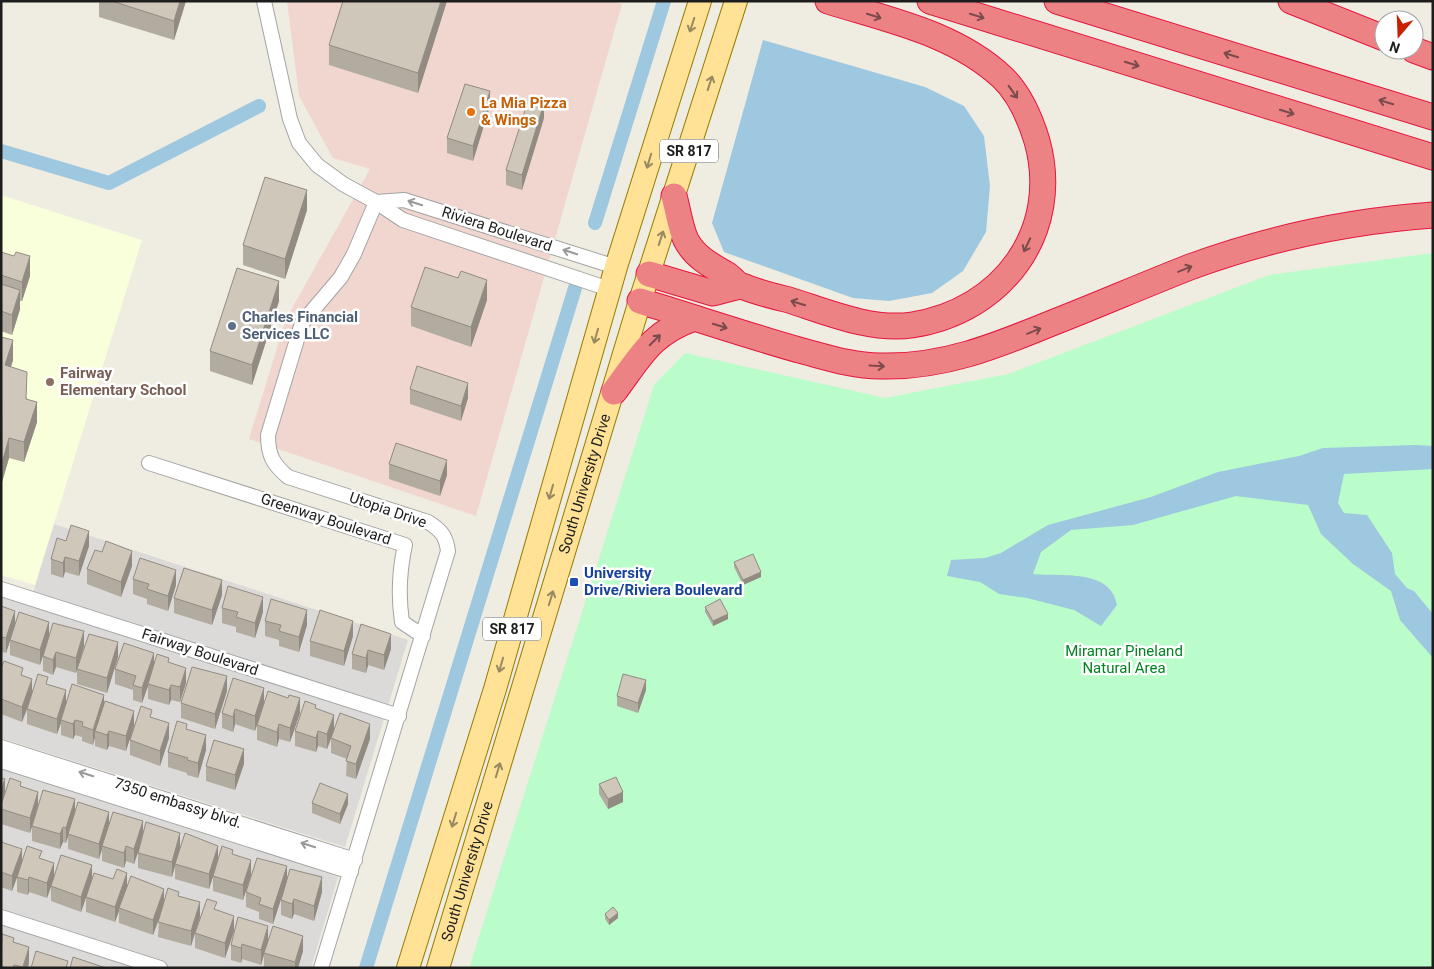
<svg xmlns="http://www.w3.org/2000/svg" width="1434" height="969" font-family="Roboto,sans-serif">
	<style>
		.residential { fill: #dbdad9 }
		.commercial { fill: #f1d6cf }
		.education { fill: #f9ffda }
		.park { fill: #bafdca }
		.water { fill: #9ec7e0 }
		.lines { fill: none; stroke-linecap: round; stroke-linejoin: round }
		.canal { stroke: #9ec7e0; stroke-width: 14 }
		.minor-casing { stroke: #a4a4a4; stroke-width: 16 }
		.primary-casing { stroke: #957b00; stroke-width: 24 }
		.motorway-casing { stroke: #e5163d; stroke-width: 27 }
		.minor { stroke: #fff; stroke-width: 14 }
		.primary { stroke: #ffe296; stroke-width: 22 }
		.motorway { stroke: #ed8285; stroke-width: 25 }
		.wall { fill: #b2aba0 }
		.shaded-wall { fill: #918b82 }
		.building { fill: #cfc7ba; stroke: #918b82 }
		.oneway { stroke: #7b4a4c }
		.oneway2 { stroke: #998960 }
		.oneway3 { stroke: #999 }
		.food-dot { fill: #e8710a; stroke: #fff; stroke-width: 2 }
		.service-dot { fill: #5c6f8a; stroke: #fff; stroke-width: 2 }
		.education-dot { fill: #8d6e63; stroke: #fff; stroke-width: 2 }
		.transit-dot { fill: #1a4fb4; stroke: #fff; stroke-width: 2 }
		.labels { text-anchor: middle; stroke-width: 5; stroke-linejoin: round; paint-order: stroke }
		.shield { fill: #fff; stroke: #616161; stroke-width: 1 }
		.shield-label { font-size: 14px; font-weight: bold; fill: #1d1d1d }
		.food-label { font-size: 15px; font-weight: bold; fill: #c56008; stroke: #fff; text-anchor: start }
		.street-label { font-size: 15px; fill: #1d1d1d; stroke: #fff }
		.service-label { font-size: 15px; font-weight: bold; fill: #4e5e75; stroke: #fff; text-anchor: start }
		.education-label { font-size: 15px; font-weight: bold; fill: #785e54; stroke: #fff; text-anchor: start }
		.transit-label { font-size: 15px; font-weight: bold; fill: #164399; stroke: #fff; text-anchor: start }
		.park-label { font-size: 15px; fill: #038222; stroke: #fff }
	</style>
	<rect width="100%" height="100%" fill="#efece1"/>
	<path class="residential" d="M54 524 408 640 345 847 1 738V597L29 606Z
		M1 768 338 877 311 968H1Z"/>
	<path class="commercial" d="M287 1H613L622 4 476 516 249 439 286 319 370 169 333 158 299 96Z"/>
	<path class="education" d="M1 195 142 240 35 585 1 575Z"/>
	<path class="park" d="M1433 253V968H469L654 385 685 353 885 398 1008 374 1269 275Z"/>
	<path class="water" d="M763 40 925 87 964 106 984 136 990 186 986 232 963 271 932 293 889 301 853 298 724 252 712 223Z
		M1416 445 1433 446V469L1344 474 1338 503 1344 513 1367 515 1392 553 1395 574 1407 588 1414 591 1433 614V658L1400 620 1391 591 1353 564 1321 534 1308 505 1236 496 1133 525 1071 530 1041 552 1033 574C1060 577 1111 568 1117 605L1101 626 1074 610 1027 598 999 594 980 582 947 576 951 560 985 558 1001 553 1048 525 1151 497 1218 472 1299 456 1323 448Z"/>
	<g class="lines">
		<path class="canal" d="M1 151 109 183 259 106
			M595 223 664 1
			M366 968 575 288"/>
		<defs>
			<path id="minor" d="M264 1 290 119 299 143 317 165 343 184 376 202 403 220 609 289
				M376 202 404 200 616 267
				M149 463 405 545C399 572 398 595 402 622L423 636
				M1 589 399 716
				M1 747 355 860
				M1 761 351 872
				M1 917 160 968
				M321 968 448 551C446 536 441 530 428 522L288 477C273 464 268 456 268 435L302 323 341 277 354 254 376 202"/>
			<g id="primary">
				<path d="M408 968 495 689 616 267 700 1"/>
				<path id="s1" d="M438 968 640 301 736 1"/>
			</g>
			<path id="motorway" d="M930 1 1433 157
				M1057 1 1433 117
				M1291 1 1384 38
				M1414 50 1433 57
				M674 196C678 210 680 227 686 240 695 257 710 265 726 274 732 277 735 284 742 286 756 292 773 296 789 300 827 312 871 331 912 325 1003 311 1062 231 1037 141 1030 118 1020 94 1002 77 955 33 888 20 828 1
				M649 274 713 293 740 286
				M640 301C693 317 746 335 799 350 826 357 852 366 880 366 942 368 996 346 1052 323 1098 305 1144 285 1190 267 1269 238 1349 221 1433 215
				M614 392C641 356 650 334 694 318"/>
		</defs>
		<use href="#minor" class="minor-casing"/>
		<use href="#primary" class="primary-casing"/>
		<use href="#motorway" class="motorway-casing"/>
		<use href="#minor" class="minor"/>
		<use href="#primary" class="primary"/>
		<use href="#motorway" class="motorway"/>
	</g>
	<path class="wall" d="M99 1H186L174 40 99 17Z
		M343 1H447L418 93 329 65V45Z
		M490 106 473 161 447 153V138Z
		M544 118 522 190 506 185V170Z
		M307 210 285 279 243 265V245Z
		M1 252 30 276 22 301H20V309L12 335 1 331Z
		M487 300 471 347 411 326V307Z
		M279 301 252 385 210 371V351Z
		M1 337 13 360 11 367 27 399 37 422 24 462 9 458 2 482Z
		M410 389 468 398 461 421 410 404Z
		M389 464 447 475 440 496 389 479Z
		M66 541 89 546 79 576 65 572 63 578 51 574V559Z
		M734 562 761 577 743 585 734 567Z
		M132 566 121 597 87 584V569Z
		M133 579 176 585 168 611 147 604V599L133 594Z
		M222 595 212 625 174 613V598Z
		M1 606 15 625 49 637 40 665 10 655V641L6 653 2 652 1 654Z
		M705 607 728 619 713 626 705 612Z
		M222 608 263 612 255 638 236 632V627L222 623Z
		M265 621 307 625 299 652 279 646V640L265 636Z
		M53 623 84 646 76 673 56 667 53 675 43 671V656Z
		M361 624 391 649 384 670 368 665 366 673 352 669V654Z
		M353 636 344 666 310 656V641Z
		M118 657 107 693 77 684V669Z
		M169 663 186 683 180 702 171 700 169 705 148 699V686L142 703 133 700V690L115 684V669Z
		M1 668 23 676 32 691 48 685 66 702 104 703 134 726 126 751 109 746 107 750 95 746V737L93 745 82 741V737L75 735 73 739 61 735V723L57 734 27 724V710L22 722 1 714Z
		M646 690 638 713 617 706V696Z
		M227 691 215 729 181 718V703Z
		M264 703 255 731 235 724 233 732 222 728V713Z
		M316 709 334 730 370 739 356 779 346 776 347 759 331 753V739L327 749 318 746 316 752 295 746V731Z
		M300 713 290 742 279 739 277 747 257 740V725Z
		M187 729 206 750 198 778 187 775V773L168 767V752Z
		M169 738 160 766 130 755V740Z
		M244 764 235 790 206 781V766Z
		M599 784 623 802 608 809 599 794Z
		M21 786 38 806 75 812 109 824 143 833 180 848 176 861H218L233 854 251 875 243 900 213 891V876L217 864 209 889 175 879V864L172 877 138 868V853L134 864 126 861 124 868 102 861V849L99 859 68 849V835L66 843 63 842 60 849 32 841V827L30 833 1 824V805L5 794Z
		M312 803 348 804 340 824 312 813Z
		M1 834 3 843 22 863 42 859 54 877 92 879 127 887 164 901 179 896 200 917 191 946 158 937 159 920 153 935 119 923V911L115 922 86 912V898L81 912 51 901V887L47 898 29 892 28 895 17 892V877L12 891 1 887Z
		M287 881 322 892 314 921 294 914 292 919 281 915V900L285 886 273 924 259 919V912L246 907V892Z
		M217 910 234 931 225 958 195 948V933Z
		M605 914 618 918 609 925 605 919Z
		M1 935 14 942 29 962 28 968H1Z
		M268 941 261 965 242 959 241 963 231 960V945Z
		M303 951 298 968H264V953Z"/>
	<path class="shaded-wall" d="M180 1H186L174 40V21Z
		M441 1H447L418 93V73Z
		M490 91V106L473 161V146Z
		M544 103V118L522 190V175Z
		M307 190V210L285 279V259Z
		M30 256V276L22 301V282Z
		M487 280V300L471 347V327Z
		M279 281V301L252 385V365Z
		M20 290V309L12 335V315Z
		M13 340V360L5 385V365Z
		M468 383V398L461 421V406Z
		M37 402V422L24 462V442Z
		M9 438V458L2 482V463Z
		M447 460V475L440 496V481Z
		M89 531V546L79 576V561Z
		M132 551V566L121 597V582Z
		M65 557V572L63 578V563Z
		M176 570V585L168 611V596Z
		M761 572V577L743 585V580Z
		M222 580V595L212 625V610Z
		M263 597V612L255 638V623Z
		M307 610V625L299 652V637Z
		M15 611V626L6 653V638Z
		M728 614V619L713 626V621Z
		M353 621V636L344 666V651Z
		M49 622V637L40 665V650Z
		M84 631V646L76 673V658Z
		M391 634V649L384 670V655Z
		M2 637V652L1 654V639Z
		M118 642V657L107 693V678Z
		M368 650V665L366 673V658Z
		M56 652V667L53 675V660Z
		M154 653V668L148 684V686L142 703V688Z
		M186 668V683L180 702V687Z
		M227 676V691L215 729V714Z
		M32 679V694L22 722V707Z
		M646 680V690L638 713V703Z
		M171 685V700L169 705V690Z
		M264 688V703L255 731V716Z
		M66 690V706L61 720V723L57 734V719Z
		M104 695V710L95 731V737L93 745V730Z
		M300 698V713L290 742V728Z
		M235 709V724L233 732V717Z
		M134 711V726L126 751V736Z
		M334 715V730L327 749V734Z
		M75 720V735L73 739V724Z
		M169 723V738L160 766V751Z
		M279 724V739L277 747V732Z
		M370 724V739L356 779V764Z
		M109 731V746L107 750V735Z
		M318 731V746L316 752V738Z
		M206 735V750L198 778V763Z
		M244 749V764L235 790V775Z
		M5 779V794L1 805V790Z
		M38 792V807L30 833V818Z
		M623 792V802L608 809V799Z
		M348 794V804L340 824V814Z
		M75 799V814L66 843V828Z
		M109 812V827L102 846V849L99 859V844Z
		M143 821V836L134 864V849Z
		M63 827V842L60 849V834Z
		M180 833V848L172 877V862Z
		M126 846V861L124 868V853Z
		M218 846V861L209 889V874Z
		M22 849V864L12 891V876Z
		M251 860V875L243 900V885Z
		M54 863V878L47 898V883Z
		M92 865V880L81 912V897Z
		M287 866V881L273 924V909Z
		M127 873V888L119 908V911L115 922V907Z
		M29 877V892L28 895V880Z
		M322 877V892L314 921V906Z
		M164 889V904L153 935V920Z
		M294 899V914L292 919V904Z
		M200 902V917L191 946V931Z
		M618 913V918L609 925V920Z
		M234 916V931L225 958V943Z
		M268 926V941L261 965V950Z
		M303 936V951L298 968H295V962Z
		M242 944V959L241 963V948Z
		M29 947V962L28 968H23Z"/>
	<path class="building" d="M112 1H180L174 21Z
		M343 1H441L418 73 329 45Z
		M465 84 490 91 473 146 447 138Z
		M529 98 544 103 522 175 506 170Z
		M265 177 307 190 285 259 243 245Z
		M1 252 14 256 16 252 30 256 22 282 1 275Z
		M425 267 458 278 461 271 487 280 471 327 411 307Z
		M237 268 279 281 252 365 210 351Z
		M1 284 20 290 12 315 1 311Z
		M1 337 13 340 5 365 27 372 26 399 37 402 24 442 9 438 2 463Z
		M417 366 468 383 461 406 410 389Z
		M396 443 447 460 440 481 389 464Z
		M71 525 89 531 79 561 65 557 63 563 51 559 57 538 66 541Z
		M106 541 132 551 121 582 87 569 95 550 102 552Z
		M753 554 761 572 743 580 734 562Z
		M140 558 176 570 168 596 147 589 149 584 133 579Z
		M184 568 222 580 212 610 174 598Z
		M228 586 263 597 255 623 236 617 238 612 222 608Z
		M271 599 307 610 299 637 279 631 281 625 265 621Z
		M720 599 728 614 713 621 705 607Z
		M1 606 15 611 6 638 2 637 1 639Z
		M320 610 353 621 344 651 310 641Z
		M19 612 49 622 40 650 10 640Z
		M53 623 84 631 76 658 56 652 53 660 43 656Z
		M361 624 391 634 384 655 368 650 366 658 352 654Z
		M89 634 118 642 107 678 77 669Z
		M124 643 154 653 142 688 133 685 136 676 115 669Z
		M157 654 169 658 168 662 186 668 180 687 171 685 169 690 148 684Z
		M4 661 23 668 21 675 32 679 22 707 1 699V668Z
		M192 667 227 676 215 714 181 703Z
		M38 674 48 677 46 684 66 690 57 719 27 709Z
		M623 674 646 680 638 703 617 696Z
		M233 678 264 688 255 716 235 709 233 717 222 713Z
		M72 684 104 695 93 730 82 726 83 722 75 720 73 724 61 720Z
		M268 691 288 698 289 695 300 698 290 728 279 724 277 732 257 725Z
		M105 701 134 711 126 736 109 731 107 735 95 731Z
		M305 701 316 705 315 708 334 715 327 734 318 731 316 738 295 731Z
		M141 706 152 710 150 717 169 723 160 751 130 740Z
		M340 713 370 724 356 764 346 761 351 746 331 738Z
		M177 721 187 724 186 729 206 735 198 763 187 760 188 758 168 752Z
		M214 740 244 749 235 775 206 766Z
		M616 777 623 792 608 799 599 784Z
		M1 778 5 779 1 790Z
		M10 778 21 782 20 786 38 792 30 818 1 809V805Z
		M320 783 348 794 340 814 312 803Z
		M43 790 75 799 66 828 63 827 60 834 32 826Z
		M78 802 109 812 99 844 68 834Z
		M113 812 143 821 134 849 126 846 124 853 102 846Z
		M146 822 180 833 172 862 138 853Z
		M185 833 218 846 209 874 175 864Z
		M1 842 22 849 12 876 1 872Z
		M27 846 42 851 39 858 54 863 47 883 29 877 28 880 17 877Z
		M222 846 233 850 232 854 251 860 243 885 213 876Z
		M61 855 92 865 81 897 51 886Z
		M257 858 287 866 273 909 259 904 261 898 246 892Z
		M117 869 127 873 115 907 86 897 94 873 113 879Z
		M290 869 322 877 314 906 294 899 292 904 281 900Z
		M131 876 164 889 153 920 119 908Z
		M168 888 179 892 178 896 200 902 191 931 158 922Z
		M207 899 217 902 214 909 234 916 225 943 195 933Z
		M613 907 618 913 609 920 605 914Z
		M238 917 268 926 261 950 242 944 241 948 231 945Z
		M273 926 303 936 295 962 264 953Z
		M2 934 14 938 13 942 29 947 23 967 14 965 13 968H5L1 966Z
		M36 951 68 961 66 968H31Z
		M73 957 106 968H70Z"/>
	<defs><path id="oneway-shaft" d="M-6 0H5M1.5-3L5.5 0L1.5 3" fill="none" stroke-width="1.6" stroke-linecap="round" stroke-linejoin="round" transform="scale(1.25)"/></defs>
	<g class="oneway">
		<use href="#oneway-shaft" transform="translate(874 16) rotate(17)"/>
		<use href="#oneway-shaft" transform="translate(977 16) rotate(17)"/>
		<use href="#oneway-shaft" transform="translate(1231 55) rotate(-163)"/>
		<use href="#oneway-shaft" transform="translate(1132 64) rotate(17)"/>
		<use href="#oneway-shaft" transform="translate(1013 92) rotate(55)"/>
		<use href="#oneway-shaft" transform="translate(1386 102) rotate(-163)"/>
		<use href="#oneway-shaft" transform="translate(1287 112) rotate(17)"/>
		<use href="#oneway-shaft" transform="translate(1027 245) rotate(115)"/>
		<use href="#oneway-shaft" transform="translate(1185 269) rotate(-22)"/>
		<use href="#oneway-shaft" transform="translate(798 303) rotate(-163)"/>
		<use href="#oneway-shaft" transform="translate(720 326) rotate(17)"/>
		<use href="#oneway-shaft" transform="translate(1034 331) rotate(-22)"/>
		<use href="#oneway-shaft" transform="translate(655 340) rotate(-45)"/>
		<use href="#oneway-shaft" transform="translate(877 366) rotate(3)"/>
	</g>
	<g class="oneway2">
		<use href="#oneway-shaft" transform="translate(692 25) rotate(108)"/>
		<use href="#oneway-shaft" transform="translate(710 83) rotate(-72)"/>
		<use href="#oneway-shaft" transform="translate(649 161) rotate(107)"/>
		<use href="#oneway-shaft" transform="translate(661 238) rotate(-72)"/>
		<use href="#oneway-shaft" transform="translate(596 336) rotate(106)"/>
		<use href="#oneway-shaft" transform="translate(551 492) rotate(106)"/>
		<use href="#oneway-shaft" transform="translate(551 598) rotate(-73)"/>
		<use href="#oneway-shaft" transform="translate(501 665) rotate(106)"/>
		<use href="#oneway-shaft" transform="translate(498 770) rotate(-73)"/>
		<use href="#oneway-shaft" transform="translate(454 820) rotate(107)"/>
	</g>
	<g class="oneway3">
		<use href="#oneway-shaft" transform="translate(415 203) rotate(-162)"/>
		<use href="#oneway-shaft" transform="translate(570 252) rotate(-162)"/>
		<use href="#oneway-shaft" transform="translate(86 774) rotate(-162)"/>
		<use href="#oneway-shaft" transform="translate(308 845) rotate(-162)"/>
	</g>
	<circle class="food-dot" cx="471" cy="112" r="5"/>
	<circle class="service-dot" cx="232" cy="326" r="5"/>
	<circle class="education-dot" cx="50" cy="382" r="5"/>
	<rect class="transit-dot" x="569" y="577" width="10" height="10" rx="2.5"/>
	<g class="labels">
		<g class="shield">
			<rect x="660" y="139.5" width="58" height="23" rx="4"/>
			<rect x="483" y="617.5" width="58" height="23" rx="4"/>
		</g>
		<g class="shield-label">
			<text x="689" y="156">SR 817</text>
			<text x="512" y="634">SR 817</text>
		</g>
		<g class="food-label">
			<text x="481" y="108">La Mia Pizza<tspan x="481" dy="17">&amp; Wings</tspan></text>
		</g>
		<g class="street-label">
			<text transform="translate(497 229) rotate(18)" y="5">Riviera Boulevard</text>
			<text dy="5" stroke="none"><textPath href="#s1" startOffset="506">South University Drive</textPath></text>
			<text transform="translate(388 510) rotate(19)" y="5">Utopia Drive</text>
			<text transform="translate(326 519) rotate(18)" y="5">Greenway Boulevard</text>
			<text transform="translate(200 652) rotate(18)" y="5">Fairway Boulevard</text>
			<text transform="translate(178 803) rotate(18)" y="5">7350 embassy blvd.</text>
			<text dy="5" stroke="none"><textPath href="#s1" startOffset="101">South University Drive</textPath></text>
		</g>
		<g class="service-label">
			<text x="242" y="322">Charles Financial<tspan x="242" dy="17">Services LLC</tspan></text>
		</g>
		<g class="education-label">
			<text x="60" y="378">Fairway<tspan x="60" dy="17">Elementary School</tspan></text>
		</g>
		<g class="transit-label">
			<text x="584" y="578">University<tspan x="584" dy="17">Drive/Riviera Boulevard</tspan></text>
		</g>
		<g class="park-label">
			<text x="1124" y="656">Miramar Pineland<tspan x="1124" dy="17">Natural Area</tspan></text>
		</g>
	</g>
	<rect width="1434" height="969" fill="none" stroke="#1d1d1d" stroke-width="5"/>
	<g transform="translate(1399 35) rotate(199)"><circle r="24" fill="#ffffff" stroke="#a5a5a5"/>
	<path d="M0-4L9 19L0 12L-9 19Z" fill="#c92000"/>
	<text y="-8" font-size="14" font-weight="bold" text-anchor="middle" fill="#1d1d1d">N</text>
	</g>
</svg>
